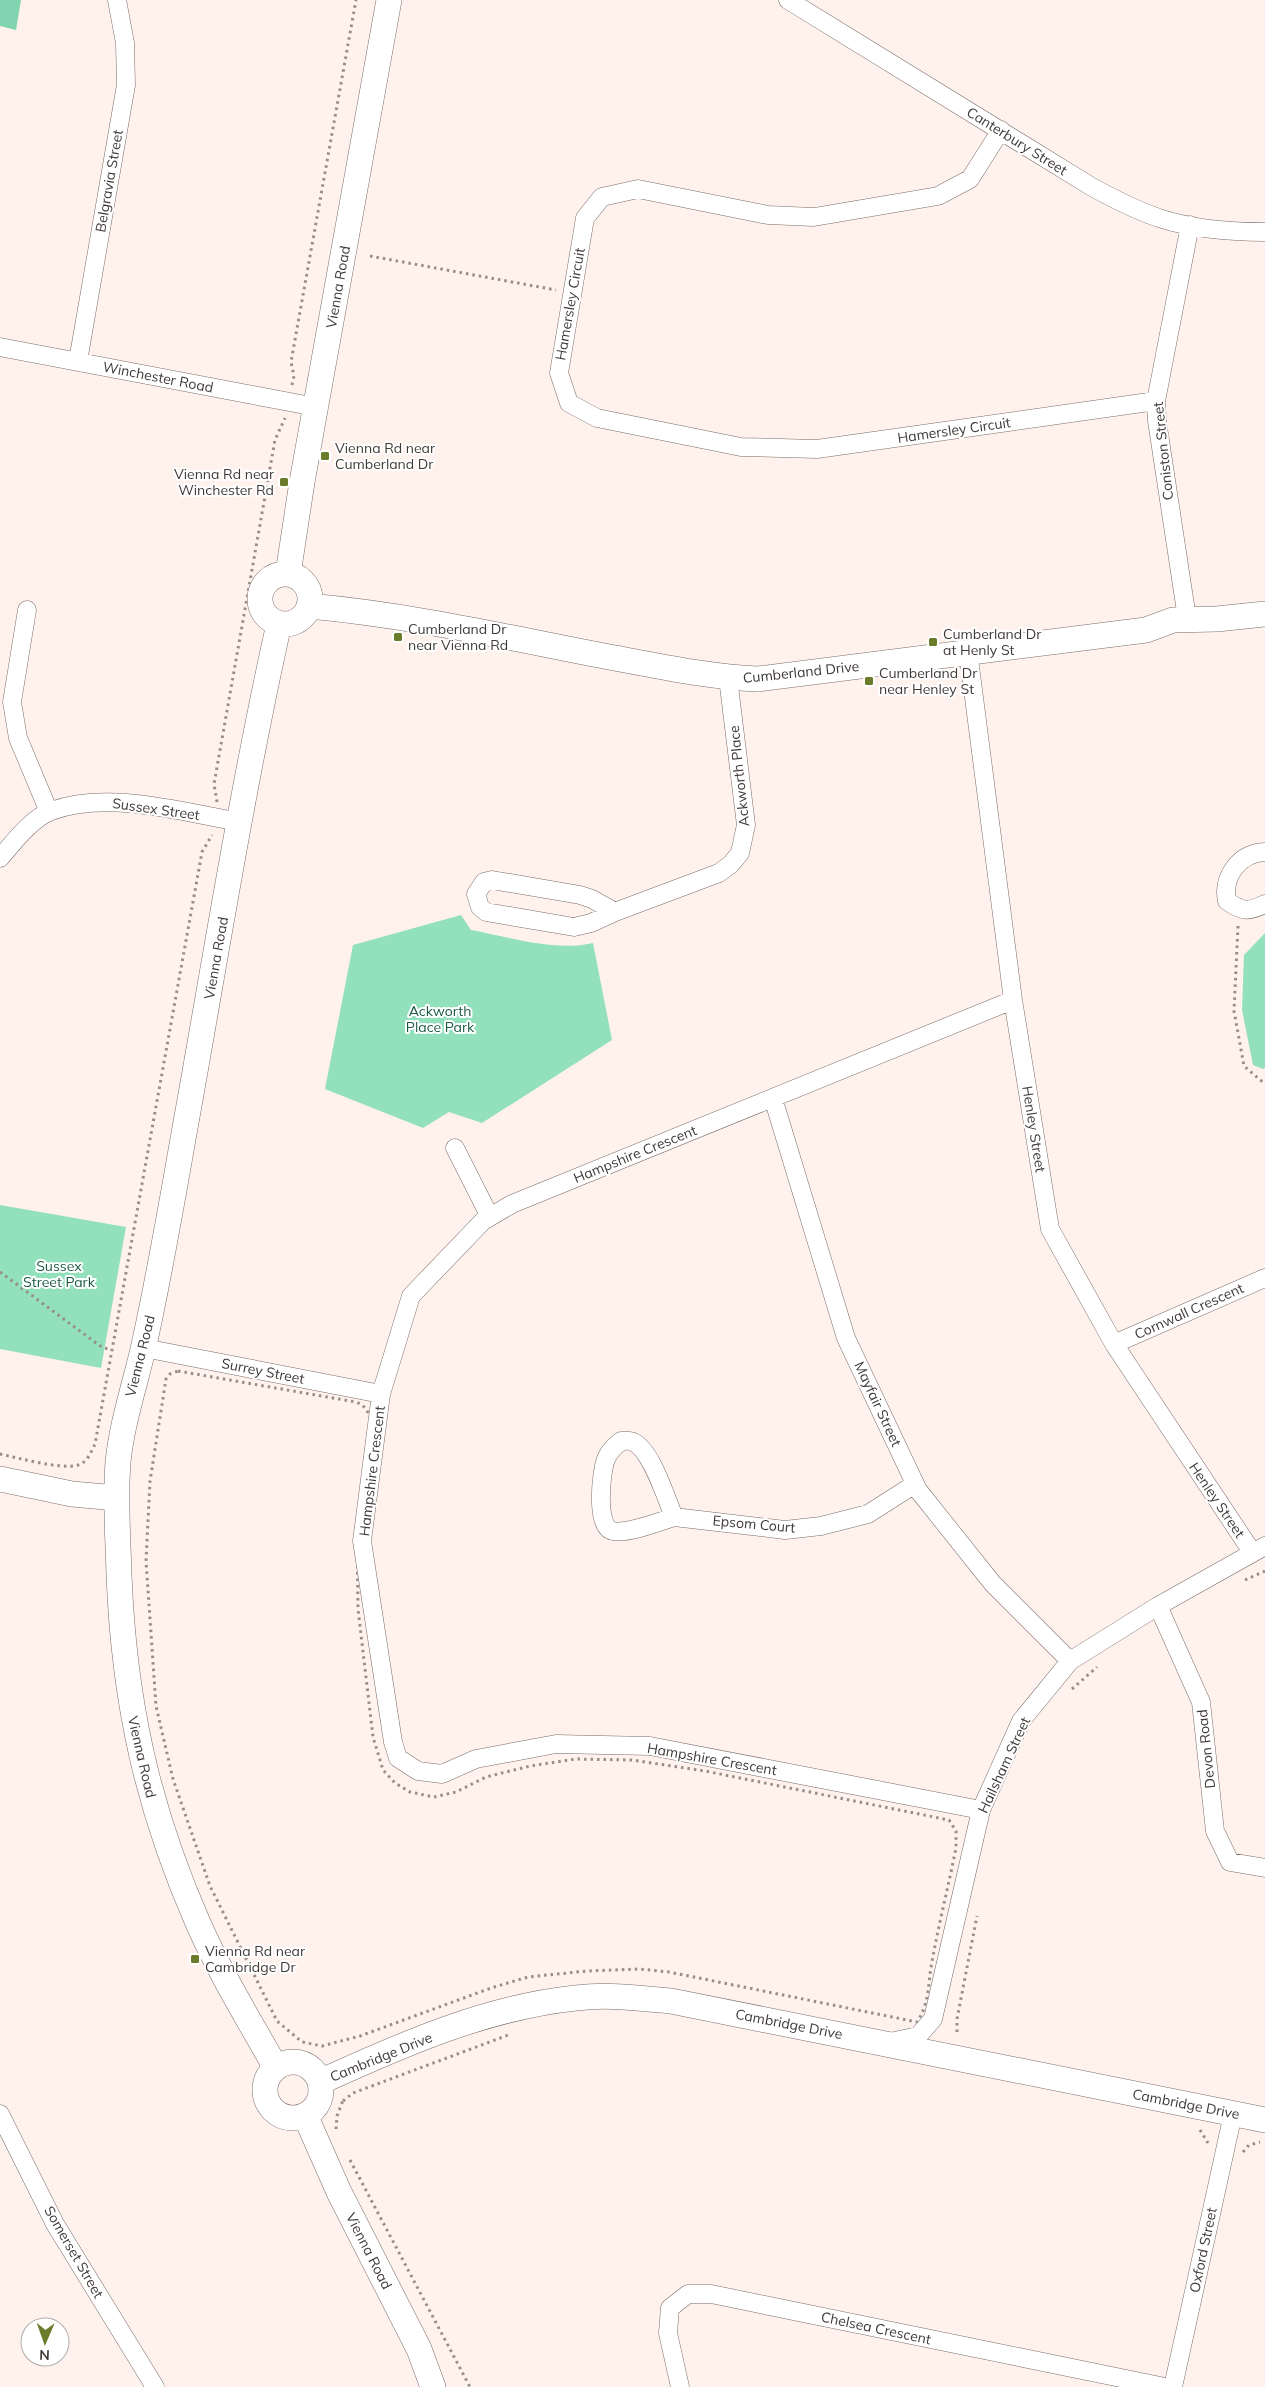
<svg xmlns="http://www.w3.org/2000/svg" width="1265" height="2387" font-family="Mulish,sans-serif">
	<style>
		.green { fill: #93e0bd }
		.forest { fill: #82d3af }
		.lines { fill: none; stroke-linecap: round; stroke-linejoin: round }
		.street-casing { stroke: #796d69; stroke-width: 19 }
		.secondary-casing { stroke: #796d69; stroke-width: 26 }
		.path { stroke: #978e8a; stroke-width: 3; stroke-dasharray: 2.5 4; stroke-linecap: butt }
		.street { stroke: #fff; stroke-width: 18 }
		.secondary { stroke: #fff; stroke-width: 25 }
		.poi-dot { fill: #6a7c2b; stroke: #fff; stroke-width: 2 }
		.labels { text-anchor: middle; stroke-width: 4; stroke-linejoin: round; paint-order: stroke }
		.street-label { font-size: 14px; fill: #3f3a38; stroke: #fff }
		.poi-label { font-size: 14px; fill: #3f3a38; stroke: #fff; text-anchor: start }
		.park-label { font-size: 14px; fill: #1b5a42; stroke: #fff }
	</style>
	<rect width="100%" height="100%" fill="#fff1ec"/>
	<path class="green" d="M461 915 471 930C510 937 554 952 593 943L612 1040 482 1123 449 1112 423 1128 325 1089 353 945Z
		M1265 933V1068L1263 1069 1253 1065 1242 1010 1244 955Z
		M0 1205 126 1227 101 1368 0 1349Z"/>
	<path class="forest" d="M0 0H21L16 30 0 26Z"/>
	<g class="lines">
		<defs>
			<path id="street" d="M788 0 1092 187C1114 199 1137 211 1162 219 1194 229 1231 232 1265 232
				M1001 130 970 179 938 196 814 217 768 215 638 189 602 197 585 218 559 373 569 403 597 418 741 447 817 449 1156 401
				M0 347 316 407
				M78 361 126 85 125 43 117 0
				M27 610 12 702 18 738 49 812
				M1187 618 1157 421 1156 401 1190 225
				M968 651 1013 1000 1050 1229 1114 1344 1252 1552
				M1265 852C1239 853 1222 877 1227 901 1243 912 1248 912 1265 904
				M0 858C13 843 32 818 51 811 109 790 181 812 240 822
				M492 880 580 895 592 899 615 912 591 923 574 927 486 912 480 907 476 894 484 882Z
				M615 912 719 873 731 864 740 853 746 825 728 678
				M773 1098 846 1338 918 1490 993 1584 1070 1661
				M455 1148 490 1217
				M1114 1344 1265 1278
				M144 1348 381 1394
				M621 1441C624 1441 630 1440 633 1442 651 1449 666 1498 674 1517 659 1522 628 1534 613 1531 595 1528 601 1472 606 1459 609 1451 615 1446 621 1441Z
				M674 1517 785 1530 821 1526 868 1514 915 1484
				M1158 1606 1201 1702 1215 1831 1230 1862 1265 1868
				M981 1810 650 1746 556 1744 476 1759 442 1774 418 1771 398 1758 393 1742 362 1541 381 1394 411 1296 483 1221 512 1204 1013 1000
				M890 2042 918 2036 933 2019 981 1810 1021 1721 1070 1661 1158 1606 1265 1546
				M0 2114 55 2224 155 2387
				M680 2387 668 2333 670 2308 688 2294H711L1165 2387
				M1173 2387 1233 2114"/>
			<path id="secondary" d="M260 599a25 25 0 1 1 50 0a25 25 0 1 1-50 0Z
				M288 574 302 482 389 0
				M309 606C409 615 506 637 604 656 655 665 706 677 758 679L1146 630 1173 620 1217 619 1265 614
				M0 1479 72 1494 117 1498
				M265 2090a28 28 0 1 1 56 0a28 28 0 1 1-56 0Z
				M276 2068C249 2020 220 1973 198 1923 147 1807 124 1701 119 1575 118 1537 115 1499 118 1462 122 1422 135 1385 144 1345 159 1277 171 1208 183 1139 214 968 241 794 279 624
				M320 2082C401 2045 487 2007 576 1998 608 1994 640 1998 671 2001L1265 2120
				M305 2115 339 2192 419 2349 433 2387"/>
		</defs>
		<use href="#street" class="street-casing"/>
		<use href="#secondary" class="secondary-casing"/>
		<path class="path" d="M370 256 556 290
			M292 385 294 376 291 362 356 0
			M217 802 214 784 275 440 285 418
			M1238 926 1234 1011 1244 1066 1265 1084
			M0 1272 103 1348 111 1349
			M178 1371 356 1402C366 1406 369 1412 370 1422L357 1535 358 1609 373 1737 383 1770 395 1783 410 1792 434 1797 456 1792 486 1777 530 1766 576 1759 632 1760 705 1771 949 1820 956 1831V1848C948 1888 938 1927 931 1967 928 1987 929 2004 917 2022L669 1972 640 1969 587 1971 528 1977 491 1988 360 2036 322 2046 302 2042 277 2021 210 1886 173 1779 156 1706 146 1561 150 1481 166 1379 170 1374Z
			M0 1454C19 1458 61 1470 78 1465 87 1463 91 1452 95 1444L202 852 212 835
			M1245 1580 1265 1571
			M1072 1689 1097 1667
			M957 2032V2019L977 1916
			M343 2101 353 2093 511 2034
			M336 2129 337 2116 343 2100
			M1200 2130 1208 2143
			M1243 2152 1249 2145 1260 2142
			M350 2160 470 2387"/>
		<use href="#street" class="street"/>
		<use href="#secondary" class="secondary"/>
	</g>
	<g class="poi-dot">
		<rect x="320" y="451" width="10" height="10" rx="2.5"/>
		<rect x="279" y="477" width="10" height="10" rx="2.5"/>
		<rect x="393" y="632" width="10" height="10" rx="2.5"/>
		<rect x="928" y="637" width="10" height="10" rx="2.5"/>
		<rect x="864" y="676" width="10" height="10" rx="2.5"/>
		<rect x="190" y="1954" width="10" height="10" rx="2.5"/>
	</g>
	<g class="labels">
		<g class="street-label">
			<text transform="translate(1017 141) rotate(32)" y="5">Canterbury Street</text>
			<text transform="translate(109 181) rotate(-80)" y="5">Belgravia Street</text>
			<text transform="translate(338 287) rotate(-80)" y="5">Vienna Road</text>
			<text transform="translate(570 304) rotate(-80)" y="5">Hamersley Circuit</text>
			<text transform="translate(158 377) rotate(11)" y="5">Winchester Road</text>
			<text transform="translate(954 430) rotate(-8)" y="5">Hamersley Circuit</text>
			<text transform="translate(1163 451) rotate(-96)" y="5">Coniston Street</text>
			<text transform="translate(801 672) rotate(-6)" y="5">Cumberland Drive</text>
			<text transform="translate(739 776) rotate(-96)" y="5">Ackworth Place</text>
			<text transform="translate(156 809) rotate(8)" y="5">Sussex Street</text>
			<text transform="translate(216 958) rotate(-80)" y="5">Vienna Road</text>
			<text transform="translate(1034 1129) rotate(81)" y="5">Henley Street</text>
			<text transform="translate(635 1154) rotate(-22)" y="5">Hampshire Crescent</text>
			<text transform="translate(1189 1311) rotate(-24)" y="5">Cornwall Crescent</text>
			<text transform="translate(140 1356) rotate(-76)" y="5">Vienna Road</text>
			<text transform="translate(263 1371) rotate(11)" y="5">Surrey Street</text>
			<text transform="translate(878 1404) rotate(65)" y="5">Mayfair Street</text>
			<text transform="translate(372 1471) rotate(-83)" y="5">Hampshire Crescent</text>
			<text transform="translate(1217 1500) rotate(56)" y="5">Henley Street</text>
			<text transform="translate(754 1524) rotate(5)" y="5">Epsom Court</text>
			<text transform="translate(1206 1749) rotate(-96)" y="5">Devon Road</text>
			<text transform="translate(142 1757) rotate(77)" y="5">Vienna Road</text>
			<text transform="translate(712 1759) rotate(10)" y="5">Hampshire Crescent</text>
			<text transform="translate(1004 1765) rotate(-65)" y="5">Hailsham Street</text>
			<text transform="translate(789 2024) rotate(11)" y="5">Cambridge Drive</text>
			<text transform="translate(381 2057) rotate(-22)" y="5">Cambridge Drive</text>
			<text transform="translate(1186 2104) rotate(11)" y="5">Cambridge Drive</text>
			<text transform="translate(1203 2250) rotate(-78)" y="5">Oxford Street</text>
			<text transform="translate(369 2251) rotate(63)" y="5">Vienna Road</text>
			<text transform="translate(74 2252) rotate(60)" y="5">Somerset Street</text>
			<text transform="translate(876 2328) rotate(12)" y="5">Chelsea Crescent</text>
		</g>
		<g class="poi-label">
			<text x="335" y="453">Vienna Rd near<tspan x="335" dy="16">Cumberland Dr</tspan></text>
			<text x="274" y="479" text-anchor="end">Vienna Rd near<tspan x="274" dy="16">Winchester Rd</tspan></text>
			<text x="408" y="634">Cumberland Dr<tspan x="408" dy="16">near Vienna Rd</tspan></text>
			<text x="943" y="639">Cumberland Dr<tspan x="943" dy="16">at Henly St</tspan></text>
			<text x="879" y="678">Cumberland Dr<tspan x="879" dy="16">near Henley St</tspan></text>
			<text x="205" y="1956">Vienna Rd near<tspan x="205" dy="16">Cambridge Dr</tspan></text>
		</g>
		<g class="park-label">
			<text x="440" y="1016">Ackworth<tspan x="440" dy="16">Place Park</tspan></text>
			<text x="59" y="1271">Sussex<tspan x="59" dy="16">Street Park</tspan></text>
		</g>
	</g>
	<g transform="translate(45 2342) rotate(182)"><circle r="24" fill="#ffffff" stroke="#b2b0af"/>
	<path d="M0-4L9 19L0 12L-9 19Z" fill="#6a7c2b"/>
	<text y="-8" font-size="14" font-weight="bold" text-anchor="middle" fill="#3f3a38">N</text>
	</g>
</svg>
